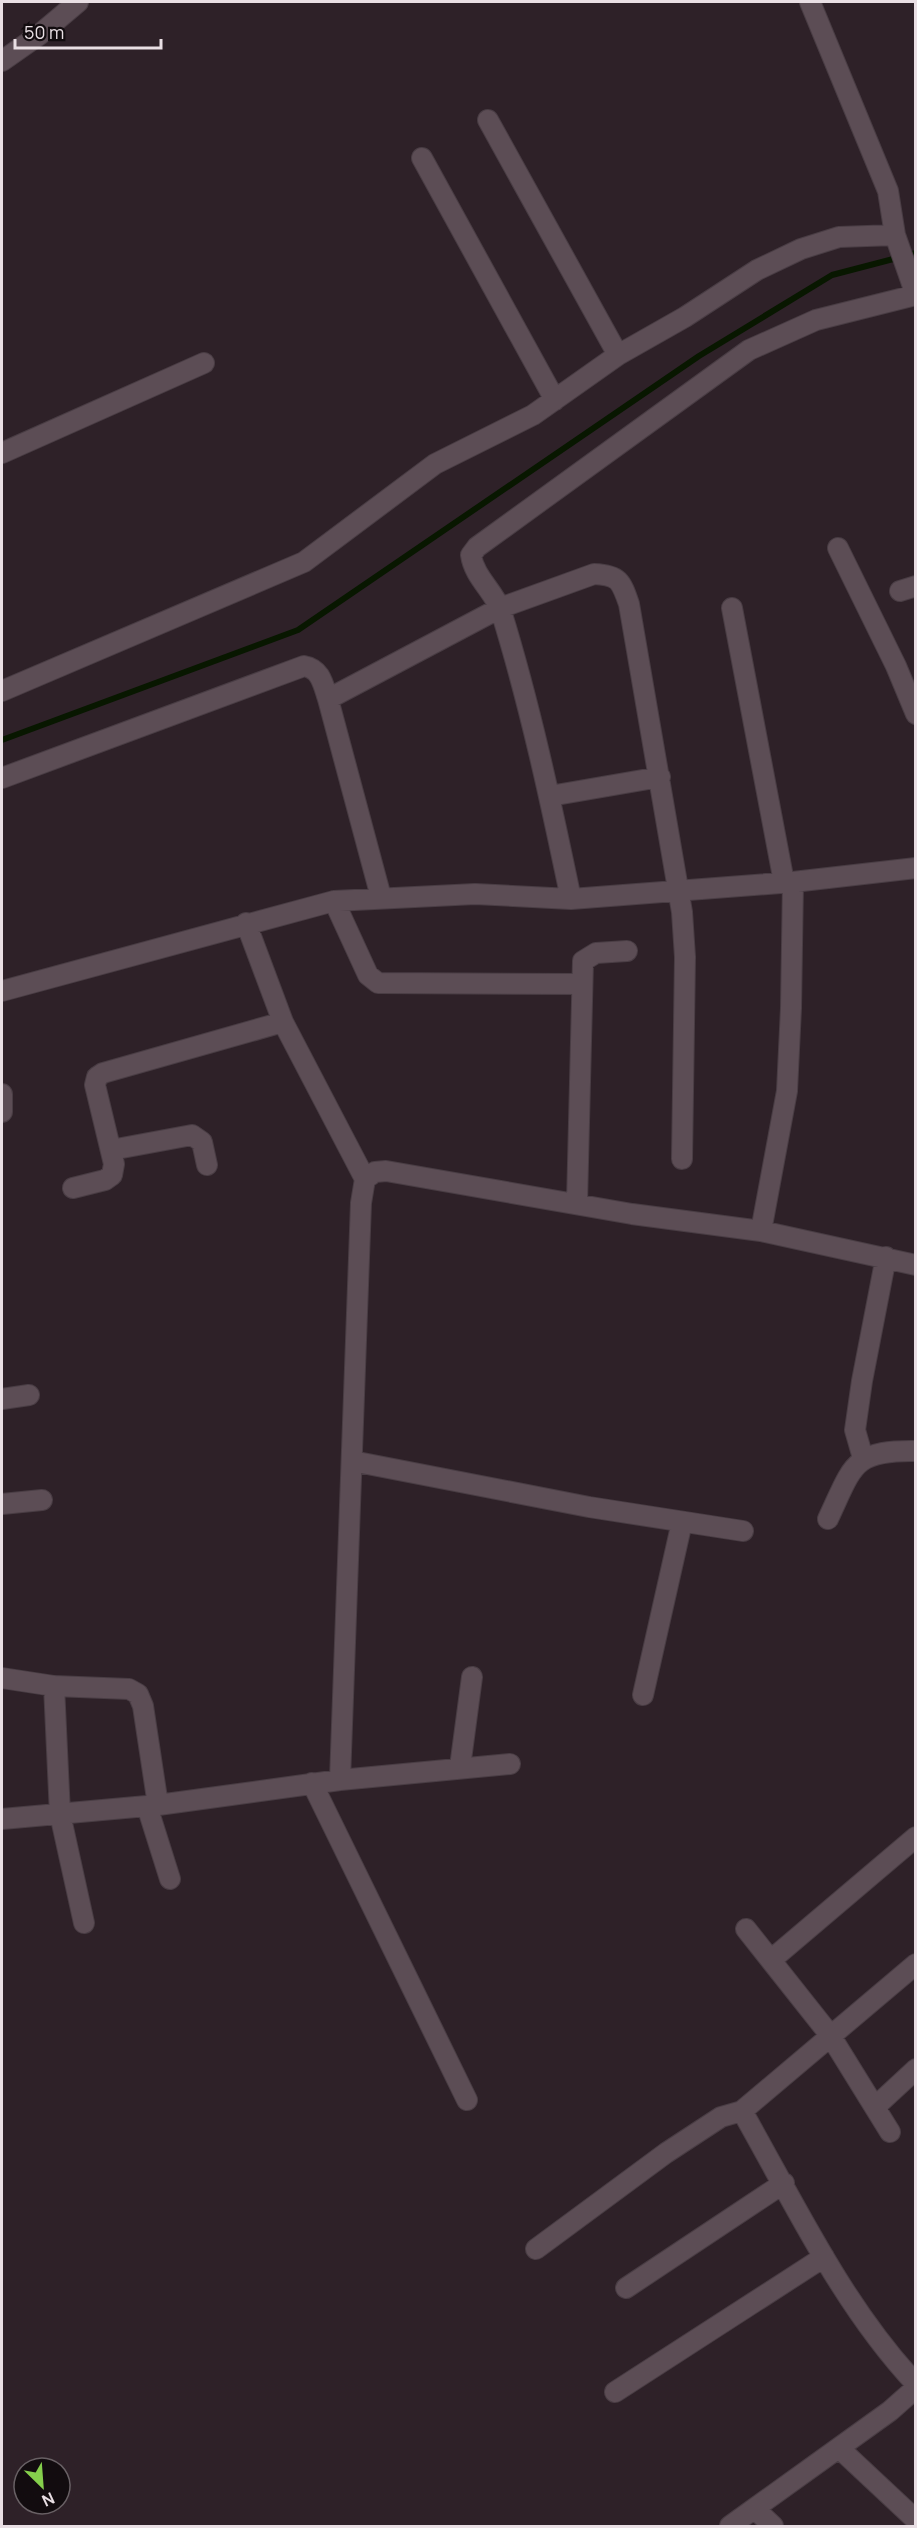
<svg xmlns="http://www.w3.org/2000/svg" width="917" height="2528" font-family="Manrope,sans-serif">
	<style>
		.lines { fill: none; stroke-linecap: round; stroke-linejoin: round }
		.stream { stroke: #081700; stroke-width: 6 }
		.street-casing { stroke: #493d44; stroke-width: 22 }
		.street { stroke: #5c4d55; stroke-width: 20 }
	</style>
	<rect width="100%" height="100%" fill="#2e2128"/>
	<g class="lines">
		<path class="stream" d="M2 740 298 630 699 356 832 275 916 253"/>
		<defs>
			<path id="street" d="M810 2 888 191 895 235 916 295
				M2 61 39 35 78 2
				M488 120 618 355
				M422 158 555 400
				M2 453 204 363
				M838 548 896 666 916 714
				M900 591 916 586
				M732 608 784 882
				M2 691 304 562 435 464 533 415 618 355 685 317 757 270 801 249 839 237 895 235
				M328 699 500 608 594 574C619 575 621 581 629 604L682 912 685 957 682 1159
				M2 778 304 666C321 669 323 684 328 699L381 897
				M550 796 660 777
				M571 899C551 803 530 705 501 611 494 591 474 577 471 555L477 547 749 350 816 320 916 295
				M334 901 368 975 378 983 582 984
				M246 923 283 1022 365 1179
				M2 991 334 901 475 894 571 899 793 882 916 868
				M2 1094V1112
				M111 1150 192 1135 202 1142 207 1165
				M73 1188 105 1180 112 1175 114 1164 95 1085 97 1077 103 1073 283 1022
				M577 1203 583 961 596 953 627 951
				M761 1231 787 1091 791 1008 793 882
				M2 1399 29 1395
				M863 1458 855 1430 862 1381 886 1257
				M352 1461 589 1507 743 1531
				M2 1504 42 1500
				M828 1519C853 1466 852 1450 916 1451
				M2 1678 54 1686 129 1689 138 1694 143 1706 158 1805
				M54 1686 60 1814 84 1923
				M643 1695 682 1522
				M460 1767 472 1677
				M340 1780 361 1203 365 1179 375 1172 386 1171 632 1214 761 1231 916 1265
				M312 1783 467 2100
				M147 1806 170 1879
				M2 1819 158 1805 340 1780 510 1764
				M746 1929 830 2035 890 2132
				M771 1960 916 1837
				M875 2107 916 2069
				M742 2111C795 2204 842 2305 916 2384
				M536 2249 666 2153 721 2117 742 2111 916 1964
				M626 2288 784 2183
				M615 2392 824 2257
				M839 2448 916 2520
				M756 2510 773 2526
				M730 2526 890 2411 916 2388"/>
		</defs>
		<use href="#street" class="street-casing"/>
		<use href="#street" class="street"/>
	</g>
	<rect width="917" height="2528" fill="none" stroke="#e9dfe4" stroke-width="6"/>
	<g transform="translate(42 2486) rotate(155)"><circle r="28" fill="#120c0f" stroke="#686064" stroke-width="1.5"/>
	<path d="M0-4.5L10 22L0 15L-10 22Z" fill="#85cf4c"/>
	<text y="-9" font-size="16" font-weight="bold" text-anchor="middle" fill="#e9dfe4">N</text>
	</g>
	<path d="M15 39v9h146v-9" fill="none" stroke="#e9dfe4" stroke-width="3"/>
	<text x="24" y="39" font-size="18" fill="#e9dfe4" stroke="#120c0f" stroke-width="4.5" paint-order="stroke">50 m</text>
</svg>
